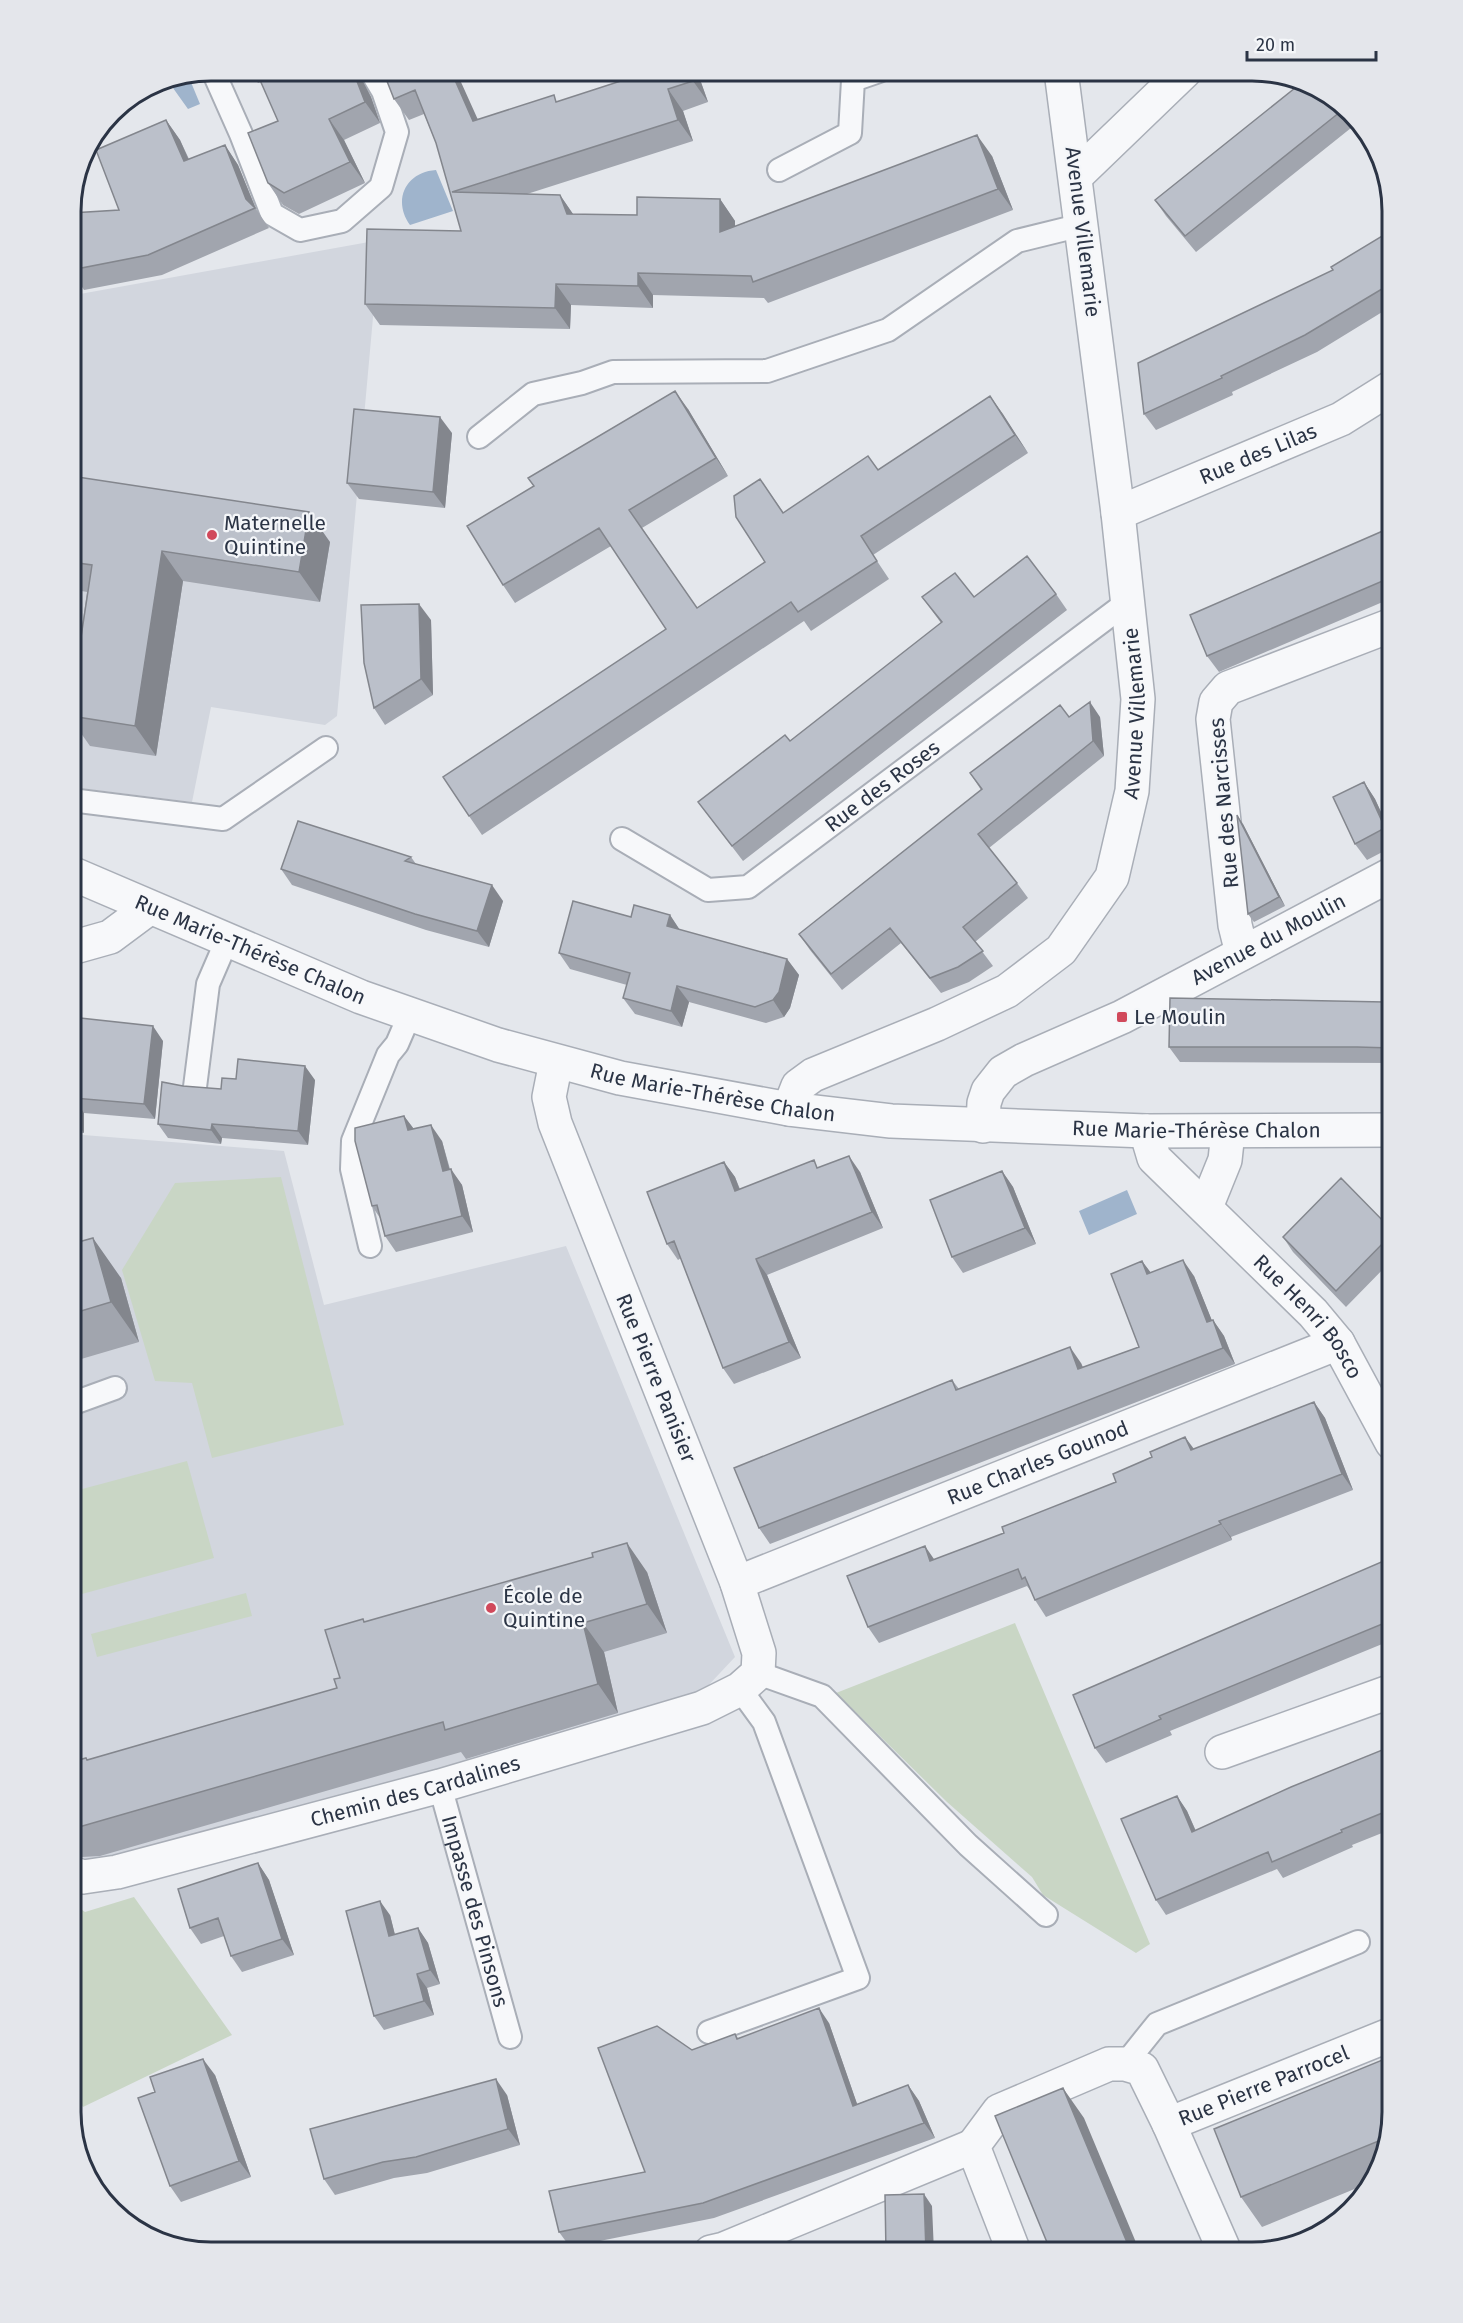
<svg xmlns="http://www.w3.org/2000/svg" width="1463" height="2323" font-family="'Fira Sans',sans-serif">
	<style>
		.built { fill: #d2d6de }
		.green { fill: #c9d6c5 }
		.water { fill: #9fb4cc }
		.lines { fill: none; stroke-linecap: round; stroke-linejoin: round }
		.service-casing { stroke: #a9aeb7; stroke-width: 26 }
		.minor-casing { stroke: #a9aeb7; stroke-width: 36 }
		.service { stroke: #f7f8fa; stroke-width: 22 }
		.minor { stroke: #f7f8fa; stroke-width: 33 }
		.wall { fill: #a1a5ae }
		.shaded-wall { fill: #83868d }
		.building { fill: #bbc0ca; stroke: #83868d; stroke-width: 1.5 }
		.poi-dot { fill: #d1495b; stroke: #f4f6f9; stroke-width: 2 }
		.labels { text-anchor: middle; stroke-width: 4.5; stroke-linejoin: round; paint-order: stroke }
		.street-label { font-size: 21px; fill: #2b3445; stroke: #f4f6f9 }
		.poi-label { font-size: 21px; fill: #2b3445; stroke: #f4f6f9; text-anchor: start }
		.rim { fill: none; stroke: #2b3445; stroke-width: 3 }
	</style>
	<rect width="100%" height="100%" fill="#e4e7ec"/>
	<path class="built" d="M380 240 337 716 325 725 211 707 192 802 71 787V363L80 294Z
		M71 1134 284 1151 324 1305 566 1246 735 1657 704 1690 463 1765 85 1867 71 1863Z"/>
	<path class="green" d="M281 1177 344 1425 212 1458 192 1383 155 1381 122 1270 175 1183Z
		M187 1461 214 1558 71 1597V1492Z
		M246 1593 252 1616 97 1657 91 1634Z
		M1015 1623 1150 1944 1136 1953 1043 1895 1032 1877 947 1802 836 1693Z
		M134 1897 232 2035 83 2107 71 2088V1902L85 1912Z"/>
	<path class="water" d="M188 75 200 104 188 109 168 81 157 86 156 82Z
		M436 170 453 211 410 225C392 200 406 172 436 170Z
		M1127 1190 1137 1214 1089 1235 1079 1211Z"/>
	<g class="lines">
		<defs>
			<g id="service">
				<path d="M213 71 241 134 272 214 300 230 342 221 381 187 397 132 383 91 371 71"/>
				<path d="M779 170 850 133 853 80 879 71"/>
				<path d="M479 437 533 394 582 383 613 372 767 371 888 330 1017 241 1082 225"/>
				<path d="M71 800 223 819 326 748"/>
				<path id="s1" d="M622 839 708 890 748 887 1129 601"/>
				<path d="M195 1087 208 984 227 940"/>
				<path d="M370 1246 352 1169 353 1141 388 1055 397 1044 410 1014"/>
				<path d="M71 1404 115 1388"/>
				<path d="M758 1673 822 1696 968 1845 1046 1915"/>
				<path id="s2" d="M440 1786 510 2037"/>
				<path d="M709 2032 858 1978 764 1722 740 1689"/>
				<path d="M1125 2064 1157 2024 1358 1942"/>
			</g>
			<g id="minor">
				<path d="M1076 176 1185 71"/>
				<path id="s3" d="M1118 513 1341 419 1392 387"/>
				<path id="s4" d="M71 873 361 997 498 1045 620 1078 789 1109 891 1121 1146 1131 1392 1130"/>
				<path d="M71 948 110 937 149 908"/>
				<path d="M1242 953 1235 925 1213 719 1216 702 1228 688 1392 625"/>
				<path id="s5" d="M789 1109 798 1086 813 1075 937 1024 1007 991 1061 950 1112 877 1132 791 1138 699 1118 513 1061 71"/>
				<path id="s6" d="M983 1126 984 1103 988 1091 1003 1072 1024 1060 1122 1017 1392 874"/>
				<path id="s7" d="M1146 1131 1154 1158 1313 1313 1338 1343 1392 1443"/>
				<path d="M1206 1207 1225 1160 1228 1132"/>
				<path id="s8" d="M737 1583 1338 1343"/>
				<path d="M1222 1752 1392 1691"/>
				<path id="s9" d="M71 1873 83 1877 117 1872 440 1786 702 1708 740 1689 758 1673 759 1653 737 1583 555 1123 549 1097 556 1062"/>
				<path id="s10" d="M1169 2124 1392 2034"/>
				<path d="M711 2252 724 2249 973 2146"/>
				<path d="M1014 2252 973 2146 999 2111 1109 2064H1125L1142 2069 1169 2124 1225 2252"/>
			</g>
		</defs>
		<use href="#service" class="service-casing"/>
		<use href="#minor" class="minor-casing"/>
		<use href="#service" class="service"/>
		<use href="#minor" class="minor"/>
	</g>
	<path class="wall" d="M249 71H358V72L371 97 380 123 344 140 365 183 299 214 283 205 268 183 278 121 261 82 258 83Z
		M383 71 478 119 697 71 708 102 683 111 693 141 527 194 560 195 573 214 637 215 720 199 735 221V226L992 156 1013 210 768 303 764 298 653 295V308L571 305 570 329 380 325 365 304 461 231 436 143 424 114 409 120 394 99Z
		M1300 84 1330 94 1343 109 1339 112 1351 128 1196 252 1166 216 1155 200Z
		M166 120 180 140 189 159 225 145 238 165 256 209 269 228 162 275 84 290 71 270V213L119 210Z
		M1392 230V306L1317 352 1232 392 1233 395 1156 430 1144 414 1333 270Z
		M990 396 1028 453 873 555 889 579 811 631 804 621 482 835 469 816 666 629 611 546 515 603 503 585 688 409 728 476 642 528 697 608 765 562 760 479 784 513 878 470Z
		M452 433 445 508 359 499 347 483Z
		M71 476 330 542 320 602 183 581 156 756 90 746 71 719V703L87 592 71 589Z
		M1392 527V598L1219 672 1207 656Z
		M1056 594 1067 610 743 861 698 802 790 741 941 623 922 597H974Z
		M431 620 433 695 385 725 374 708Z
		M1069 717H1100L1104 756 989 848 1017 883 1028 898 975 942 993 966 969 982 941 993 901 943 842 990 810 950 799 934 981 790 970 773Z
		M1364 782 1375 799 1392 836V847L1367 860 1355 844Z
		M1243 824 1285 906 1254 922 1248 914Z
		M411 857 416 864 503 901 489 947 426 930 292 885 281 869Z
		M670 915 680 930 787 959 799 975 790 1008 784 1017 766 1023 689 1002 682 1027 635 1014 623 998 627 985 570 969 559 953 631 917Z
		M1392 992V1063L1180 1062 1169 1047 1385 1002Z
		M71 1017 163 1041 155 1119 84 1113V1133L71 1132Z
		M236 1079 315 1080 308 1145 222 1138 221 1144 168 1138 158 1124 183 1086 221 1089Z
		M404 1116 414 1129 442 1141 450 1169 462 1185 473 1232 396 1252 385 1236 380 1218 372 1206Z
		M724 1162 735 1177 740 1189 819 1168 860 1172 883 1228 767 1275 801 1358 734 1384 723 1368 681 1258 678 1260 667 1244Z
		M1002 1171 1013 1187 1036 1244 963 1273 952 1257Z
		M1392 1230V1260L1346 1307 1293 1252 1283 1237Z
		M71 1244 121 1278 139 1342 71 1362Z
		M1142 1261 1151 1273 1194 1276 1212 1321 1213 1320 1224 1336 1235 1364 770 1544 759 1528 952 1380 959 1389 1081 1363 1083 1367 1139 1347Z
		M1314 1402 1325 1418 1353 1490 1231 1537 1232 1540 1046 1617 1035 1600 1032 1593 1027 1586 879 1643 868 1627 935 1560 1004 1533 1116 1482 1194 1449Z
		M1386 1560 1392 1569V1640L1170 1731 1172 1735 1106 1763 1095 1748Z
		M647 1572 667 1633 604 1652 618 1713 466 1759 461 1752 100 1856 82 1857 71 1841V1762L87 1760 337 1688 340 1678 365 1622Z
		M1392 1746V1829L1352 1845 1353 1847 1283 1878 1277 1869 1166 1915 1156 1900 1177 1796 1187 1811 1196 1831Z
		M258 1863 269 1880 294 1955 242 1972 231 1956 224 1936 201 1944 190 1928Z
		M390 1915 395 1935 418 1928 428 1943 440 1984 427 1988 434 2015 384 2030 374 2016Z
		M829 2023 857 2104 908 2085 919 2101 935 2138 714 2218 570 2247 559 2232 645 2172 692 2050 735 2034 738 2038Z
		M215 2075 251 2177 181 2202 170 2186 155 2092Z
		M507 2095 520 2145 427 2173 394 2178 335 2195 324 2179Z
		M1392 2112 1374 2181 1262 2227 1241 2197Z"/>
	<path class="shaded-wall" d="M353 71H358V72L371 97 380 123 365 102Z
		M451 71H456L488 142 473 121Z
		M689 71H697L708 102 693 81Z
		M668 89 683 111 693 141 678 120Z
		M329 119 344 140 365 183 350 162Z
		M166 120 180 140 198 181 184 161Z
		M977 135 992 156 1013 210 998 189Z
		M225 145 238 165 256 209 246 199Z
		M560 195 575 217 567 214Z
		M720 199 735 221V253L720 232Z
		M638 273 653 295V308L638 286Z
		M556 284 571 305 570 329 555 308Z
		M675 391 688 409 728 476 716 458Z
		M990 396 1003 414 1028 453 1015 435Z
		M440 417 452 433 445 508 433 492Z
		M309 512 330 542 320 602 299 572Z
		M162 551 183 581 156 756 135 726Z
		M419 604 431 620 433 695 421 679Z
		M1090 702 1100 717 1104 756 1093 741Z
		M1364 782 1375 799 1392 836V839L1385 828Z
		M1237 815 1243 824 1285 906 1279 897Z
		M492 885 503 901 489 947 477 931Z
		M670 915 681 932 667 926Z
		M787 959 799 975 790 1008 784 1017 773 1000Z
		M677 986 689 1002 682 1027 671 1011Z
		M153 1026 163 1041 155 1119 144 1104Z
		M305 1066 315 1080 308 1145 298 1131Z
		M74 1098 84 1113V1133L74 1118Z
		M404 1116 416 1132 408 1130Z
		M212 1124 222 1138 221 1144 211 1130Z
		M431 1125 442 1141 454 1187 443 1171Z
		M849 1156 860 1172 883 1228 872 1212Z
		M724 1162 735 1177 746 1207 735 1191Z
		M451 1169 462 1185 473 1232 462 1216Z
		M1002 1171 1013 1187 1036 1244 1025 1228Z
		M93 1238 121 1278 139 1342 111 1302Z
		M756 1259 767 1275 801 1358 789 1342Z
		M1183 1260 1194 1276 1219 1338 1207 1322Z
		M1142 1261 1154 1277 1147 1274Z
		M1213 1320 1224 1336 1235 1364 1223 1348Z
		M1070 1347 1081 1363 1089 1385 1078 1369Z
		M1314 1402 1325 1418 1353 1490 1342 1474Z
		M1185 1437 1197 1453 1191 1450Z
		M1219 1521 1231 1537 1232 1540 1221 1524Z
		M627 1543 647 1572 667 1633 647 1604Z
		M925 1546 936 1562 930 1561Z
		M1386 1560 1392 1569V1578Z
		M583 1623 604 1652 618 1713 598 1684Z
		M1177 1796 1187 1811 1203 1848 1192 1832Z
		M258 1863 269 1880 294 1955 282 1939Z
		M380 1901 390 1915 399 1951 389 1936Z
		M418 1928 428 1943 440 1984 430 1970Z
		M417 1974 427 1988 434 2015 424 2001Z
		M819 2008 829 2023 863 2121 853 2106Z
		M203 2059 215 2075 251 2177 239 2161Z
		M496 2079 507 2095 520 2145 508 2129Z
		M908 2085 919 2101 935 2138 924 2123Z
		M1063 2088 1084 2118 1140 2252H1131Z
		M924 2194 932 2206 934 2252H926Z"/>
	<path class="building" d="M256 71H353L365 102 329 119 350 162 284 193 268 183 248 133 278 121Z
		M383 71H451L473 121 554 95 556 102 630 78 628 71H689L693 81 668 89 678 120 452 192 560 195 567 214 637 215V197L720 199V232L977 135 998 189 753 282 751 276 638 273V286L556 284 555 308 365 304 367 229 461 231 436 143 415 90 394 99Z
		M1300 84 1330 94 1327 96 1340 112 1185 236 1155 200Z
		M166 120 184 161 225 145 246 199 255 208 148 255 71 270V213L119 210 96 150Z
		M1392 230V283L1305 335 1221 376 1222 378 1144 414 1138 363 1333 270 1331 267Z
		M675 391 716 458 629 510 697 608 765 562 736 517 734 496 760 479 783 513 868 456 878 470 990 396 1015 435 861 536 877 561 798 612 791 602 469 816 443 777 666 629 599 528 503 585 467 526 534 486 528 478Z
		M354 409 440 417 433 492 347 483Z
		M71 476 309 512 299 572 162 551 135 726 71 716V703L92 565 71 562Z
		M1392 527V577L1207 656 1190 615Z
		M1027 556 1056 594 732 846 698 802 785 735 790 741 942 622 922 597 955 573 974 597Z
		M419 604 421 679 374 708 364 663 361 605Z
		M1392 681V710L1383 684Z
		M1090 702 1093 741 978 834 1017 883 963 927 983 951 958 967 930 978 890 928 831 974 799 934 982 789 970 773 1060 705 1069 717Z
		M1364 782 1385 828 1355 844 1333 797Z
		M1237 815 1279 897 1248 914Z
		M298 821 411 857 405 861 492 885 477 931 415 914 281 869Z
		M573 901 631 917 634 905 670 915 667 926 787 959 779 992 773 1000 755 1007 677 986 671 1011 623 998 630 973 559 953Z
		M1385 992H1392V1048L1357 1047H1169L1170 998 1385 1002Z
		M71 1017 153 1026 144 1104 74 1098V1118H71Z
		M238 1059 305 1066 298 1131 212 1124 211 1130 158 1124 162 1082 183 1086 221 1089 222 1078 236 1079Z
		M404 1116 408 1130 431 1125 443 1171 451 1169 462 1216 385 1236 377 1205 372 1206 355 1141V1128Z
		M849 1156 872 1212 756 1259 789 1342 723 1368 674 1241 667 1244 647 1192 724 1162 735 1191 814 1160 817 1168Z
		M1002 1171 1025 1228 952 1257 930 1200Z
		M1341 1178 1392 1230V1234L1336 1291 1283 1237Z
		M93 1238 111 1302 71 1314V1244Z
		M1183 1260 1207 1322 1213 1320 1223 1348 759 1528 734 1468 952 1380 956 1390 1070 1347 1078 1369 1139 1347 1111 1274 1142 1261 1147 1274Z
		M1314 1402 1342 1474 1219 1521 1221 1524 1035 1600 1025 1577 1022 1579 1018 1569 868 1627 847 1576 925 1546 930 1561 1004 1533 1002 1527 1116 1482 1113 1474 1152 1457 1150 1452 1185 1437 1191 1450Z
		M627 1543 647 1604 583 1623 598 1684 445 1730 443 1722 79 1827H71V1762L86 1758 87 1760 337 1688 334 1679 340 1678 325 1630 363 1619 364 1622 593 1557 592 1553Z
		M1386 1560 1392 1578V1620L1159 1716 1161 1719 1095 1748 1073 1695Z
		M1392 1746V1809L1341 1830 1342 1832 1272 1862 1268 1852 1156 1900 1121 1819 1177 1796 1192 1832 1291 1787Z
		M258 1863 282 1939 231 1956 218 1918 190 1928 178 1889Z
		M380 1901 389 1936 418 1928 430 1970 417 1974 424 2001 374 2016 346 1911Z
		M819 2008 853 2106 908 2085 924 2123 703 2203 559 2232 549 2191 645 2172 598 2048 657 2026 692 2050 735 2034 737 2039Z
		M1392 2056V2112L1386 2138 1241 2197 1214 2129Z
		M203 2059 239 2161 170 2186 138 2098 155 2092 150 2077Z
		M496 2079 508 2129 416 2157 383 2162 324 2179 310 2129Z
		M1063 2088 1131 2252H1051L995 2116Z
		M924 2194 926 2252H886L885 2195Z"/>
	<g class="poi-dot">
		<circle cx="212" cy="535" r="6"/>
		<rect x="1116" y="1011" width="12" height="12" rx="3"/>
		<circle cx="491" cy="1608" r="6"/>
	</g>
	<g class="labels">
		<g class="street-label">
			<text transform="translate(1083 232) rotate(83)" y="7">Avenue Villemarie</text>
			<text dy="7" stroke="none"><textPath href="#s3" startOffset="152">Rue des Lilas</textPath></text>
			<text dy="7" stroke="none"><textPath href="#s5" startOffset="578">Avenue Villemarie</textPath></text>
			<text dy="7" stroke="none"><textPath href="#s1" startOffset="308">Rue des Roses</textPath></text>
			<text transform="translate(1224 803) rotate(-95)" y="7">Rue des Narcisses</text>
			<text dy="7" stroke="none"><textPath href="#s6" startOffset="357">Avenue du Moulin</textPath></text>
			<text dy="7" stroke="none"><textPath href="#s4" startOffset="195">Rue Marie-Thérèse Chalon</textPath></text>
			<text dy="7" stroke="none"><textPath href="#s4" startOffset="681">Rue Marie-Thérèse Chalon</textPath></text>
			<text dy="7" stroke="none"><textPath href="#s4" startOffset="1167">Rue Marie-Thérèse Chalon</textPath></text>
			<text dy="7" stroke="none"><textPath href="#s7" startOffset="250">Rue Henri Bosco</textPath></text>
			<text transform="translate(656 1378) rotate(68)" y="7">Rue Pierre Panisier</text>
			<text dy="7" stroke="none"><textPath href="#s8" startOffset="324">Rue Charles Gounod</textPath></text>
			<text dy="7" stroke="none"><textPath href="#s9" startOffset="356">Chemin des Cardalines</textPath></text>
			<text dy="7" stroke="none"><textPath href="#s2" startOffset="130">Impasse des Pinsons</textPath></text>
			<text dy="7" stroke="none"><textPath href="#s10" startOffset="102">Rue Pierre Parrocel</textPath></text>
		</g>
		<g class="poi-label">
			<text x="224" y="530">Maternelle<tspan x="224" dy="24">Quintine</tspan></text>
			<text x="1134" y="1024">Le Moulin</text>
			<text x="503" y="1603">École de<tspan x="503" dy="24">Quintine</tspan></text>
		</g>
	</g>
	<path d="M0 0H1463V2323H0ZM211 81H1252A130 130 0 0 1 1382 211V2112A130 130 0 0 1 1252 2242H211A130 130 0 0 1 81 2112V211A130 130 0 0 1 211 81Z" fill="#e4e6eb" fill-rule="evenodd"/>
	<path class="rim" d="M211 81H1252A130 130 0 0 1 1382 211V2112A130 130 0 0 1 1252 2242H211A130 130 0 0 1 81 2112V211A130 130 0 0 1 211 81Z"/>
	<path d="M1247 51v9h129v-9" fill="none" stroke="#2b3445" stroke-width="3"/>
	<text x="1256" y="51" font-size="18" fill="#2b3445" stroke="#f4f6f9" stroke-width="4.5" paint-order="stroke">20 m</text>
</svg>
